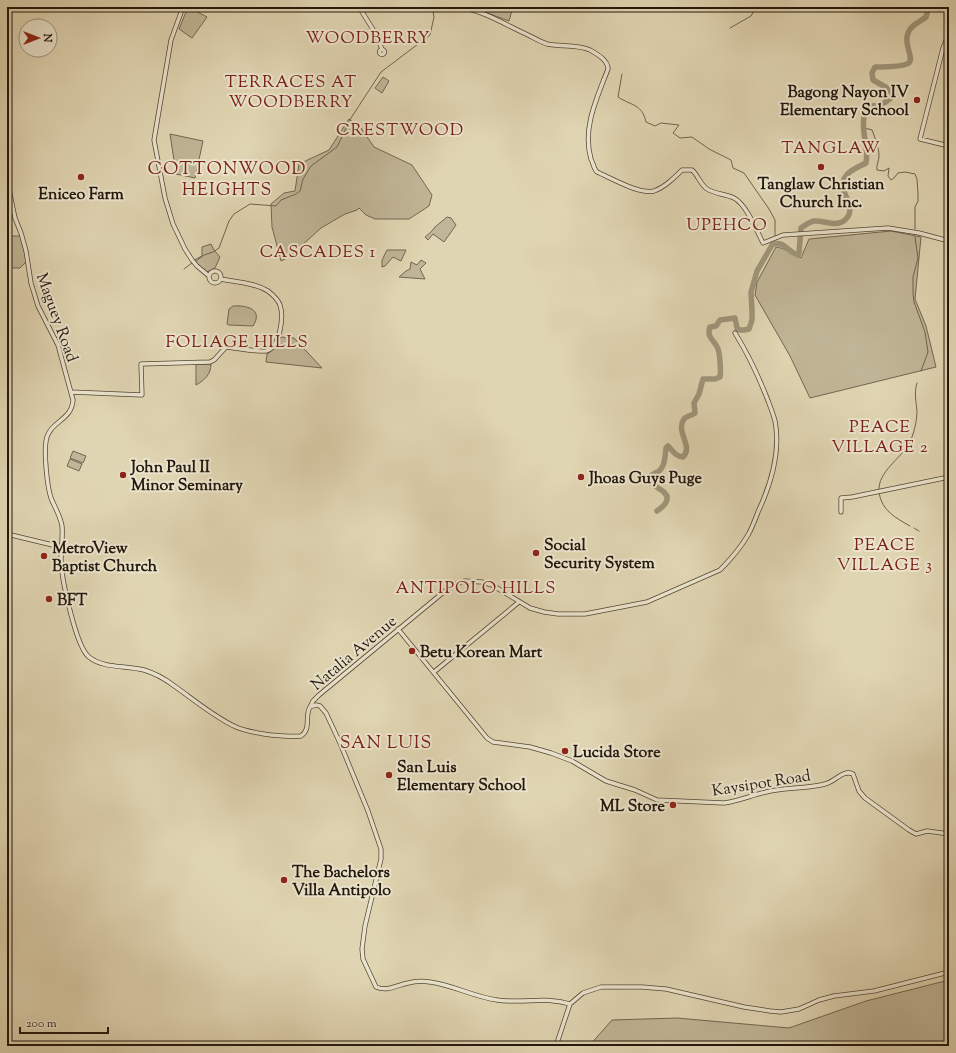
<svg xmlns="http://www.w3.org/2000/svg" width="956" height="1053" font-family="'Sorts Mill Goudy',serif">
	<style>
		.green { fill: #c0b596; stroke: #716652 }
		.lines { fill: none; stroke-linecap: round; stroke-linejoin: round }
		.stream { stroke: #6d634e; stroke-width: 1 }
		.river { stroke: #9f957a; stroke-width: 5.5 }
		.minor-casing { stroke: #524736; stroke-width: 5 }
		.minor { stroke: #ebe4cd; stroke-width: 3.5 }
		.poi-dot { fill: #8f2418; stroke: #ebe4cd; stroke-width: 1.5 }
		.labels { text-anchor: middle; stroke-width: 4; stroke-linejoin: round; paint-order: stroke }
		.poi-label { font-size: 16px; font-weight: bold; fill: #22180d; stroke: #ebe4cd; text-anchor: start }
		.street-label { font-size: 16px; fill: #22180d; stroke: #ebe4cd }
		.neighbourhood-label { font-size: 17px; letter-spacing: 1px; fill: #7a1f14; stroke: #ebe4cd }
		.quarter-label { font-size: 18px; letter-spacing: 1px; fill: #7a1f14; stroke: #ebe4cd }
	</style>
	<rect width="100%" height="100%" fill="#e0d5b2"/>
	<filter id="stains"><feTurbulence type="fractalNoise" baseFrequency=".005" numOctaves="4"/><feColorMatrix values="0 0 0 0 .2 0 0 0 0 .09 0 0 0 0 .02 0 0 0 .5 -.17"/></filter>
	<radialGradient id="worn" r=".72"><stop offset=".6" stop-color="#630" stop-opacity="0"/><stop offset="1" stop-color="#630" stop-opacity=".3"/></radialGradient>
	<path class="green" d="M188 7 207 17 192 38 179 29Z
		M471 7H513L509 21Z
		M383 77 389 81 382 93 375 88Z
		M349 119 361 128 374 147 412 165 432 195 429 206 409 219H375L366 215 359 208 357 210 345 214 321 228 289 257 281 261 272 227 271 204 284 193 295 191 299 164 329 150Z
		M170 134 203 141 195 178 176 174Z
		M447 217 451 218 456 225 444 242 433 234 428 240 425 237 431 232 435 227Z
		M891 231 921 237 915 299 926 326 936 367 810 398 790 356 755 295 757 282 776 247C785 248 792 254 801 258L809 239Z
		M7 236H21L27 261 20 268H7Z
		M211 244 214 250 220 257 215 268 207 272 202 269 194 260 202 256V247Z
		M387 250H406L401 261 393 257 385 266 382 267V260Z
		M421 260 426 263 420 269 425 279 399 277 406 271 410 269 411 262 417 265Z
		M233 306C246 305 264 309 253 326L229 325 227 324 229 309Z
		M280 337 294 338 322 368 266 362 267 354 276 347Z
		M196 364H211C211 374 205 380 196 385Z
		M73 451 86 456 83 463 70 458Z
		M70 459 82 464 79 471 67 466Z
		M949 980V1046H589L612 1020 677 1018 789 1028 866 1001Z"/>
	<g class="lines">
		<path class="stream" d="M730 28 751 16 756 7
			M622 74 618 97C632 106 642 104 646 122L655 126 661 123 679 125 673 133 680 138 692 137 709 149 731 160 733 168 744 173 769 209 775 220V237
			M865 128 872 130C875 138 879 147 879 156 879 161 876 165 877 170L884 171 889 168 888 176 891 180 894 178 898 173 905 172 915 174 917 179 918 194V201L915 207V229
			M915 237 918 258 913 277V293L914 302 925 332 928 352 921 371
			M195 262 204 255 213 252 219 248 229 221 234 214 250 204 276 206 281 200 296 194 300 191 303 179 311 166 337 147 351 118 381 72 430 35 434 17 433 11
			M184 269 192 263
			M879 490C878 472 900 459 909 444 914 434 917 421 917 411 916 401 914 392 917 383
			M879 493C882 511 896 518 910 526
			M914 528 919 531"/>
		<path class="river" d="M657 511C662 507 668 504 667 496L664 492 651 483V476L655 473C665 471 665 456 666 448L668 446C673 451 675 456 683 457 694 446 675 432 684 419 686 416 691 416 695 413L694 403 699 394 703 379H715L720 377C721 372 720 354 718 349 715 340 706 338 710 327L716 326 720 320 735 318 737 328 739 330H744L749 329 752 320V311L751 292 757 271 772 245C783 239 788 252 798 255L799 253 801 228C805 225 809 222 814 221 824 220 836 228 845 220 859 207 838 193 844 179 848 170 859 167 866 163 869 148 861 132 864 117 865 112 869 110 871 106 879 106 889 102 893 95L889 89 873 80 872 73 875 67C882 67 903 67 909 63 915 57 900 41 911 28 914 24 921 21 926 17L928 10 925 7"/>
		<defs>
			<path id="minor" d="M183 7 171 40 154 140 165 198 173 224 185 249 192 260 197 266 209 276
				M359 7 374 31 382 49
				M429 7 438 9 455 7
				M457 7C481 9 506 25 528 35 534 38 541 42 547 44 561 47 577 44 590 50 597 54 608 60 608 69 597 98 582 128 591 159 593 163 594 169 597 172 611 178 640 195 654 191 665 187 674 178 682 170H692C698 175 700 184 707 189 715 194 726 194 734 198 746 204 757 231 763 243L783 235 888 228 919 233 949 241
				M949 34 943 48 920 139 949 146
				M379.5 52a2.5 2.5 0 1 1 5 0a2.5 2.5 0 1 1-5 0Z
				M7 180 15 218 21 233 26 251 31 283 38 306 58 345 73 400C72 421 49 421 46 441 44 454 47 486 51 498 55 508 60 515 62 526 63 538 61 550 61 562 62 580 76 647 89 657 104 669 126 665 144 670 154 673 165 679 173 685 193 699 214 717 236 727 247 732 259 733 271 735 281 736 292 737 301 736 312 728 304 717 310 707L316 705 320 706 326 713 340 743 368 811 381 849V859L365 926 362 949 363 959 376 987C388 992 397 985 408 983 415 981 423 981 430 982 453 985 474 997 497 1000 522 1004 546 996 570 1004
				M209 277a6 6 0 1 1 12 0a6 6 0 1 1-12 0Z
				M71 392 142 395 141 364 210 362 214 360 226 347C236 348 257 352 266 351 280 348 284 317 280 305 278 299 273 295 268 291 255 283 236 282 221 279
				M841 512V498L852 497 949 477
				M7 534 61 547
				M398 629 487 738 493 742 530 747 551 753 572 761 606 781 635 790 657 800 724 803C739 801 752 795 766 792 786 787 806 789 825 784 835 782 843 769 853 774L859 791 865 798 909 830 916 834 927 831 949 834
				M434 672 519 602
				M310 707 313 701 319 695 451 586 464 581 482 582 492 585 530 608 544 612 558 614H585L647 602 720 570C730 560 741 547 748 535 752 528 755 520 758 512 771 484 781 452 775 421 773 413 770 406 767 398 758 375 748 354 735 333
				M556 1046 570 1004 583 993 601 987H642L666 989 744 1007 770 1011 781 1012 799 1009 819 1000 834 996 874 991 949 972"/>
		</defs>
		<use href="#minor" class="minor-casing"/>
		<use href="#minor" class="minor"/>
	</g>
	<g class="poi-dot">
		<circle cx="917" cy="100" r="4"/>
		<circle cx="821" cy="167" r="4"/>
		<circle cx="81" cy="177" r="4"/>
		<circle cx="123" cy="475" r="4"/>
		<circle cx="581" cy="477" r="4"/>
		<circle cx="536" cy="553" r="4"/>
		<circle cx="44" cy="556" r="4"/>
		<circle cx="49" cy="599" r="4"/>
		<circle cx="412" cy="651" r="4"/>
		<circle cx="565" cy="751" r="4"/>
		<circle cx="389" cy="775" r="4"/>
		<circle cx="673" cy="805" r="4"/>
		<circle cx="284" cy="880" r="4"/>
	</g>
	<g class="labels">
		<g class="poi-label">
			<text x="909" y="97" text-anchor="end">Bagong Nayon IV<tspan x="909" dy="18">Elementary School</tspan></text>
			<text x="821" y="189" text-anchor="middle">Tanglaw Christian<tspan x="821" dy="18">Church Inc.</tspan></text>
			<text x="81" y="199" text-anchor="middle">Eniceo Farm</text>
			<text x="131" y="472">John Paul II<tspan x="131" dy="18">Minor Seminary</tspan></text>
			<text x="589" y="483">Jhoas Guys Puge</text>
			<text x="544" y="550">Social<tspan x="544" dy="18">Security System</tspan></text>
			<text x="52" y="553">MetroView<tspan x="52" dy="18">Baptist Church</tspan></text>
			<text x="57" y="605">BFT</text>
			<text x="420" y="657">Betu Korean Mart</text>
			<text x="573" y="757">Lucida Store</text>
			<text x="397" y="772">San Luis<tspan x="397" dy="18">Elementary School</tspan></text>
			<text x="665" y="811" text-anchor="end">ML Store</text>
			<text x="292" y="877">The Bachelors<tspan x="292" dy="18">Villa Antipolo</tspan></text>
		</g>
		<g class="street-label">
			<text transform="translate(58 317) rotate(70)" y="6">Maguey Road</text>
			<text transform="translate(353 652) rotate(-40)" y="6">Natalia Avenue</text>
			<text transform="translate(761 782) rotate(-9)" y="6">Kaysipot Road</text>
		</g>
		<g class="neighbourhood-label">
			<text x="368" y="43">WOODBERRY</text>
			<text x="291" y="87">TERRACES AT<tspan x="291" dy="20">WOODBERRY</tspan></text>
			<text x="400" y="135">CRESTWOOD</text>
			<text x="831" y="153">TANGLAW</text>
			<text x="727" y="230">UPEHCO</text>
			<text x="318" y="257">CASCADES 1</text>
			<text x="237" y="347">FOLIAGE HILLS</text>
			<text x="880" y="432">PEACE<tspan x="880" dy="20">VILLAGE 2</tspan></text>
			<text x="885" y="550">PEACE<tspan x="885" dy="20">VILLAGE 3</tspan></text>
			<text x="476" y="593">ANTIPOLO HILLS</text>
		</g>
		<g class="quarter-label">
			<text x="227" y="174">COTTONWOOD<tspan x="227" dy="21">HEIGHTS</tspan></text>
			<text x="386" y="748">SAN LUIS</text>
		</g>
	</g>
	<rect width="956" height="1053" fill="none" stroke="#e0d5b2" stroke-width="24"/>
	<rect x="8" y="8" width="940" height="1037" fill="none" stroke="#22180d" stroke-width="2"/>
	<rect x="12" y="12" width="932" height="1029" fill="none" stroke="#22180d"/>
	<g transform="translate(38 38) rotate(90)"><circle r="19" fill="#ebe4cd" stroke="#9b9280"/>
	<path d="M0-3L7 15L0 10L-7 15Z" fill="#8f2418"/>
	<text y="-6" font-size="11" font-weight="bold" text-anchor="middle" fill="#22180d">N</text>
	</g>
	<path d="M20 1027v6h88v-6" fill="none" stroke="#22180d" stroke-width="2"/>
	<text x="26" y="1027" font-size="12" fill="#22180d" stroke="#ebe4cd" stroke-width="3" paint-order="stroke">200 m</text>
	<rect width="100%" height="100%" filter="url(#stains)"/>
	<rect width="100%" height="100%" fill="url(#worn)"/>
</svg>
